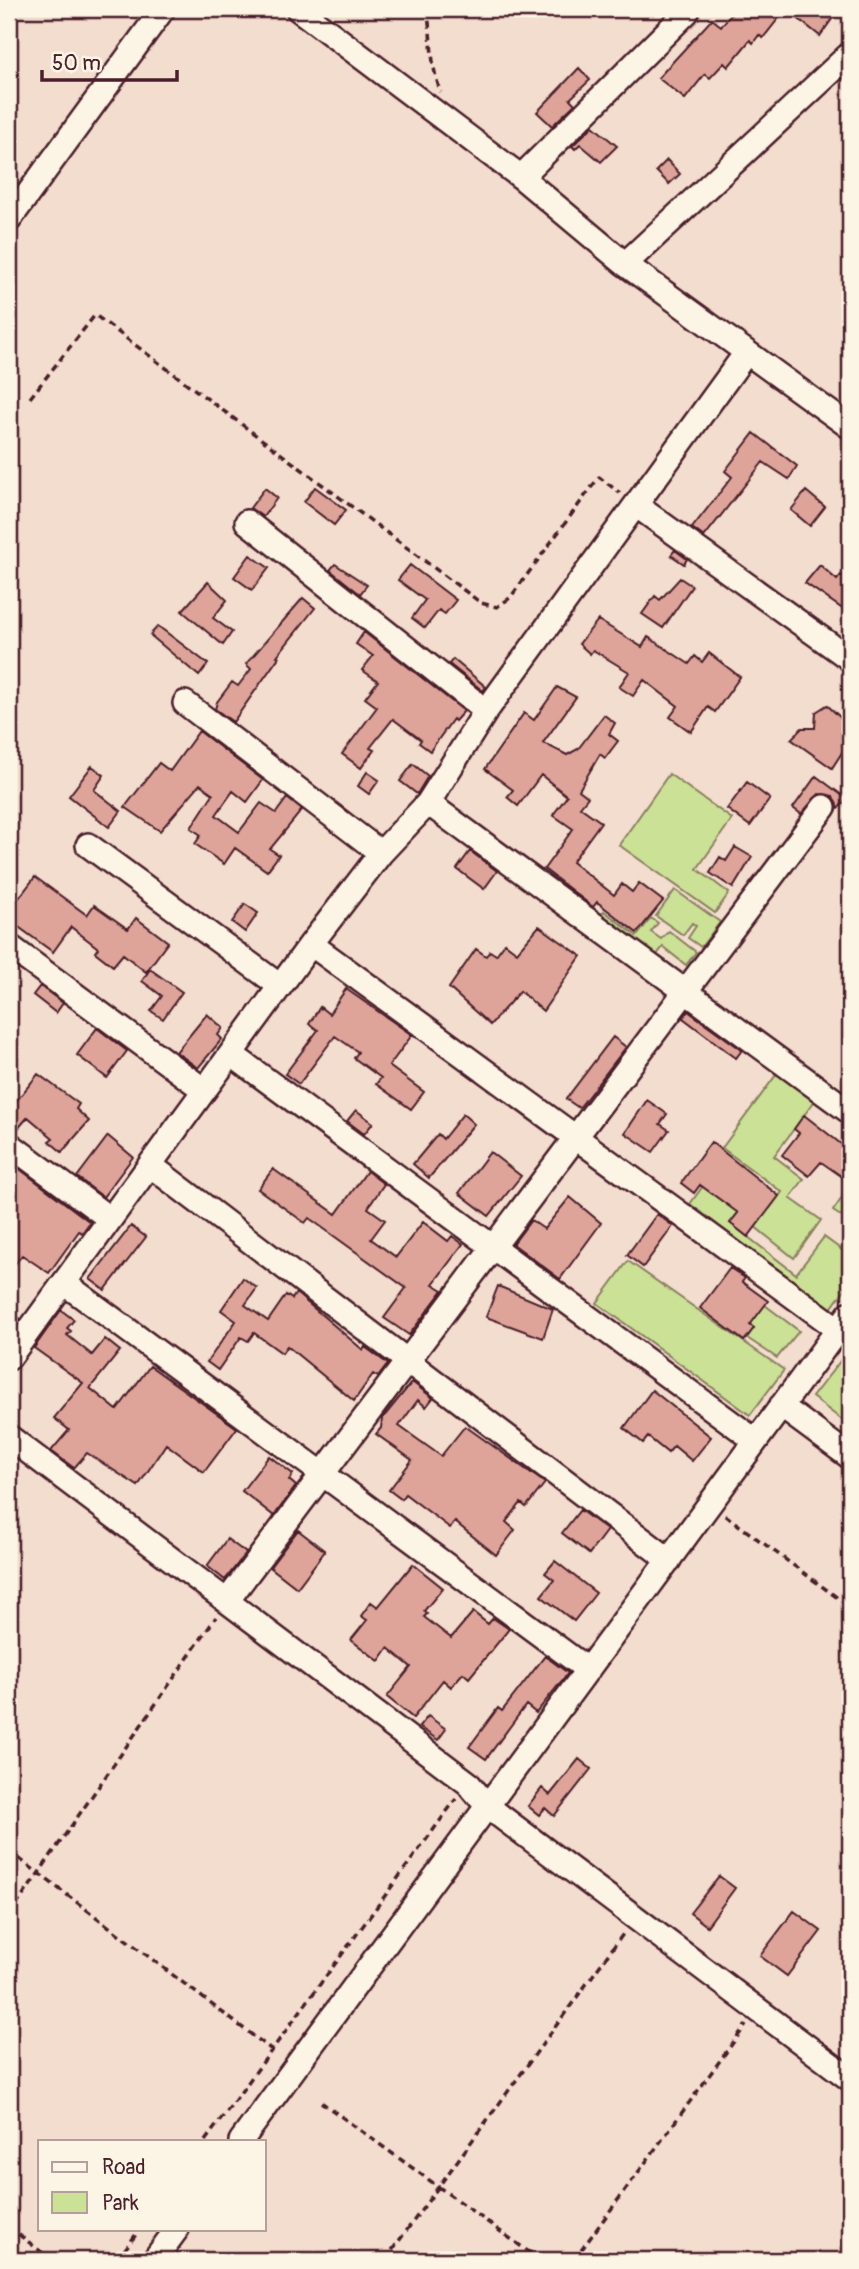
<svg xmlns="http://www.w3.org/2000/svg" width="859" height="2269" font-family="Pangolin,sans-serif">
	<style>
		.green { fill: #cbe196; stroke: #8a8060; stroke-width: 2 }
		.building { fill: #dea499; stroke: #4a1f2b; stroke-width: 2 }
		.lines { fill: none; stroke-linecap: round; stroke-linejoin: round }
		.minor-casing { stroke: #4a1f2b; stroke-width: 28 }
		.path { stroke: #4a1f2b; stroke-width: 3.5; stroke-dasharray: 7 5; stroke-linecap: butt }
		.minor { stroke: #fcf5e5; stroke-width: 23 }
	</style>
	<rect width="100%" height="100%" fill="#f3ddce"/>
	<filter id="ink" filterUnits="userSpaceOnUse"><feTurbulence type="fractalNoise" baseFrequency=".0143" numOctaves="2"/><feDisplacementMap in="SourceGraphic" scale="14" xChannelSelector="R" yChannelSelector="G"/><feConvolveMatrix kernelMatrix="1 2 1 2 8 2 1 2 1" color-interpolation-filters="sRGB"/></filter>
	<g filter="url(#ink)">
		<path class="green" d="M669 774 732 819 697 869 729 893 715 913 619 845Z
			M675 890 720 922 701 947 688 938 696 926 692 923 683 935 656 916Z
			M604 911 637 936 651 918 658 923 651 932 661 939 669 931 696 952 686 965 663 947 652 961 598 919Z
			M779 1071 816 1099 774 1156 804 1179 790 1198 821 1220 794 1258 749 1222 764 1203 770 1208 782 1192 722 1148Z
			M716 1168 739 1211 730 1223 796 1274 824 1237 850 1256V1282L830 1310 690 1204Z
			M850 1186V1222L833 1211Z
			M628 1261 784 1370 750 1415 597 1303Z
			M765 1305 799 1331 777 1358 747 1338 754 1328 750 1325Z
			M841 1360 850 1367V1426L812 1397Z"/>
		<path class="building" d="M736 9H839L820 36 786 9 763 38 759 35 753 43 750 40 728 67 724 63 710 78 705 74 685 99 658 78 712 19 721 26Z
			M579 68 590 80 570 99 575 104 552 126 537 112Z
			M593 126 617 146 601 162 580 144 575 149 572 146Z
			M667 160 680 174 669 184 656 171Z
			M754 433 797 466 789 479 763 462 704 537 692 528 732 477 725 471Z
			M315 487 346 510 334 525 304 502Z
			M265 488 277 498 263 517 250 508Z
			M806 491 825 507 810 526 791 510Z
			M675 550 687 559 684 564 671 555Z
			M250 555 269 568 252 590 234 577Z
			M335 564 367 585 360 594 330 570Z
			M410 565 456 600 445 614 439 610 425 628 412 618 425 600 398 580Z
			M820 565 837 580 841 575 850 582V614L805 583Z
			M680 578 692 586 663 628 642 614 655 596 660 600Z
			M208 582 227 600 213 618 232 632 223 645 182 611Z
			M303 598 315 608 277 656 279 657 233 722 215 709 217 702 232 682 238 686 251 669 246 664Z
			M598 620 642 647 648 637 689 664 695 656 702 662 709 653 740 677 715 712 708 707 691 732 670 717 678 706 644 680 633 696 619 687 629 672 593 650 590 654 579 644Z
			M158 626 208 664 199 676 150 635Z
			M364 632 464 711 455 721 453 719 430 751 419 743 421 740 393 719 370 748 374 750 361 768 342 754 377 707 365 698 378 681 362 670 373 656 356 644Z
			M453 659 486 687 483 691 449 664Z
			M557 687 576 697 543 743 567 755 578 749 604 715 615 723 609 734 618 741 605 758 600 754 579 790 588 797 580 807 601 822 572 862 614 895 622 884 632 892 639 883 663 901 637 933 597 902 593 907 544 869 573 829 553 815 567 796 541 775 518 806 507 797 513 790 485 769 524 713 534 720Z
			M827 705 842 719 850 709V740L832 768 791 739 802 728H815L816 712Z
			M199 731 263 780 247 802 233 791 216 815 239 832 261 803 276 813 287 798 302 810 270 849 279 855 267 871 235 848 224 864 195 844 201 835 191 828 213 794 200 784 160 831 125 807 159 763 170 771Z
			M413 764 428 776 417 794 400 781Z
			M92 766 104 775 94 790 121 811 109 827 69 796Z
			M367 772 379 780 369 794 358 786Z
			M816 776 847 799 837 810 833 796 819 794 801 814 793 808Z
			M747 782 770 799 750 826 727 809Z
			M735 847 752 857 733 888 710 873 720 857 726 861Z
			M470 851 497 871 484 889 457 869Z
			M35 877 87 915 94 905 128 929 136 918 168 942 146 972 123 954 113 966 95 952 98 948 71 927 53 952 9 920V911Z
			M245 904 258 913 245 932 232 922Z
			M539 926 581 956 543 1011 520 991 490 1025 449 988 476 949 486 956 490 951 496 955 505 943 517 952Z
			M150 969 182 992 163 1019 151 1011 162 996 142 981Z
			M40 986 63 1003 56 1013 33 995Z
			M346 989 412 1035 389 1066 424 1092 411 1109 376 1084 381 1078 354 1058 358 1052 335 1036 299 1084 285 1074 318 1030 309 1024 320 1007 329 1014Z
			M688 1011 742 1050 736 1058 683 1018Z
			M207 1014 223 1028 218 1035 222 1039 198 1068 176 1052Z
			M97 1028 127 1051 107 1078 77 1055Z
			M613 1037 626 1047 579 1108 566 1099Z
			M38 1074 79 1104 76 1109 89 1121 62 1152 49 1141 53 1138 28 1117 15 1132 9 1130V1110Z
			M647 1100 667 1114 660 1124 669 1130 653 1152 625 1133Z
			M356 1110 373 1123 364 1134 347 1121Z
			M463 1114 474 1124 429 1178 413 1164 438 1134 443 1139Z
			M804 1115 850 1151V1170L844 1178 821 1162 809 1176 782 1155 799 1133 794 1129Z
			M108 1136 133 1157 103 1197 77 1177Z
			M711 1142 779 1196 748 1237 730 1223 738 1213 700 1185 694 1193 681 1183Z
			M490 1152 521 1176 489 1216 459 1193Z
			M9 1161 90 1222 82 1233 79 1231 49 1273 22 1255 9 1272Z
			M273 1169 336 1214 367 1171 384 1184 368 1208 385 1220 371 1239 396 1257 423 1222 448 1241 452 1236 463 1244 433 1284 443 1290 409 1335 384 1318 406 1288 309 1218 305 1223 258 1189Z
			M570 1197 601 1223 560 1279 513 1244 531 1220 544 1229Z
			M657 1214 673 1226 643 1267 627 1255Z
			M131 1226 146 1237 105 1290 90 1279Z
			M730 1268 745 1278 742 1282 768 1301 750 1325 754 1328 744 1341 700 1308Z
			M243 1278 257 1288 245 1305 268 1321 286 1295 292 1299 296 1293 363 1350 365 1347 388 1364 378 1377 373 1374 354 1401 287 1346 282 1353 254 1333 248 1341 241 1337 218 1370 207 1362 236 1321 221 1310Z
			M498 1286 553 1309 543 1338 486 1317Z
			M9 1309 20 1319 11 1331 9 1330Z
			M61 1310 74 1320 67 1328 71 1331 67 1335 92 1355 105 1339 120 1351 90 1388 117 1410 150 1366 237 1428 204 1472 166 1444 138 1486 87 1453 74 1468 51 1451 69 1430 54 1418 83 1383 34 1348Z
			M412 1382 433 1398 426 1407 418 1400 399 1426 441 1456 465 1426 545 1483 526 1507 521 1503 506 1522 515 1530 496 1555 455 1522 450 1528 405 1494 401 1499 389 1490 412 1460 376 1434 381 1428 382 1419Z
			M652 1390 711 1437 692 1461 674 1446 668 1453 648 1437 643 1443 624 1428Z
			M269 1456 293 1474 289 1480 296 1486 274 1516 242 1491Z
			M580 1510 607 1530 589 1554 562 1533Z
			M298 1530 325 1551 297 1588 270 1567Z
			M227 1539 246 1553 225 1580 207 1566Z
			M555 1561 596 1593 574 1621 541 1596 554 1580 545 1573Z
			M413 1564 443 1588 424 1611 427 1614 424 1617 451 1638 473 1612 488 1624 493 1618 509 1629 469 1678 463 1673 451 1687 443 1680 413 1718 387 1697 411 1667 388 1648 379 1661 351 1640 367 1620 361 1616 371 1602 378 1607Z
			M545 1656 568 1673 536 1713 526 1705 486 1759 469 1747 498 1708 502 1711Z
			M428 1716 446 1729 438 1740 419 1727Z
			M579 1759 591 1769 554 1816 545 1808 539 1815 528 1806 542 1788 550 1795Z
			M719 1876 735 1888 707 1926 690 1913Z
			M794 1911 821 1931 787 1976 760 1956Z"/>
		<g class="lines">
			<defs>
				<path id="minor" d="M298 9 521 177 625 264 850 427
					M521 177 687 12
					M9 220 163 9
					M625 264 850 54
					M637 506 850 659
					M247 522 486 711
					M185 703 381 853
					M428 803 850 1112
					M88 845 280 986
					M311 944 838 1329
					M9 946 204 1090
					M231 1054 756 1441
					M9 1144 110 1219
					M150 1165 669 1560
					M64 1283 588 1670
					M9 1358 311 944 381 853 428 803 486 711 746 353
					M781 1406 850 1457
					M9 1437 468 1783 487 1806 850 2079
					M227 1601 824 807
					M241 2141 850 1313
					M154 2260 177 2229"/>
			</defs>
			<use href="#minor" class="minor-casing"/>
			<path class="path" d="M427 9C432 36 430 67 441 92
				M30 398 95 315 481 603 497 607 510 598 599 477 620 493
				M725 1515 850 1607
				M9 1851 272 2050
				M9 1916 216 1617
				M321 2102 540 2260
				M205 2141 456 1799
				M9 2227 52 2260
				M117 2260 140 2229
				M385 2260 623 1934
				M574 2260 746 2025"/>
			<use href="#minor" class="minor"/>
		</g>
	</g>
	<rect width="859" height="2269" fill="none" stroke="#fcf5e5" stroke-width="35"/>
	<rect x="18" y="18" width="824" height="2234" fill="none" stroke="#4a1f2b" stroke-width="2.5" filter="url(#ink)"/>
	<rect x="38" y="2140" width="228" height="91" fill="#fcf5e5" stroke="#b59f9b" stroke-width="2"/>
	<rect x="52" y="2162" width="35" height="10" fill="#fcf5e5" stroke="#b59f9b" stroke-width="2"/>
	<text x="102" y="2174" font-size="21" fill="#4a1f2b">Road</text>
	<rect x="52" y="2192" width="35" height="21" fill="#cbe196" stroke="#b59f9b" stroke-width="2"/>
	<text x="102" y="2210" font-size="21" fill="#4a1f2b">Park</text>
	<path d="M42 70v10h135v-10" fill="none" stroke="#4a1f2b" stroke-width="3.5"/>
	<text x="52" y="70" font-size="21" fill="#4a1f2b" stroke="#fcf5e5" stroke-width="5" paint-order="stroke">50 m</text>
</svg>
